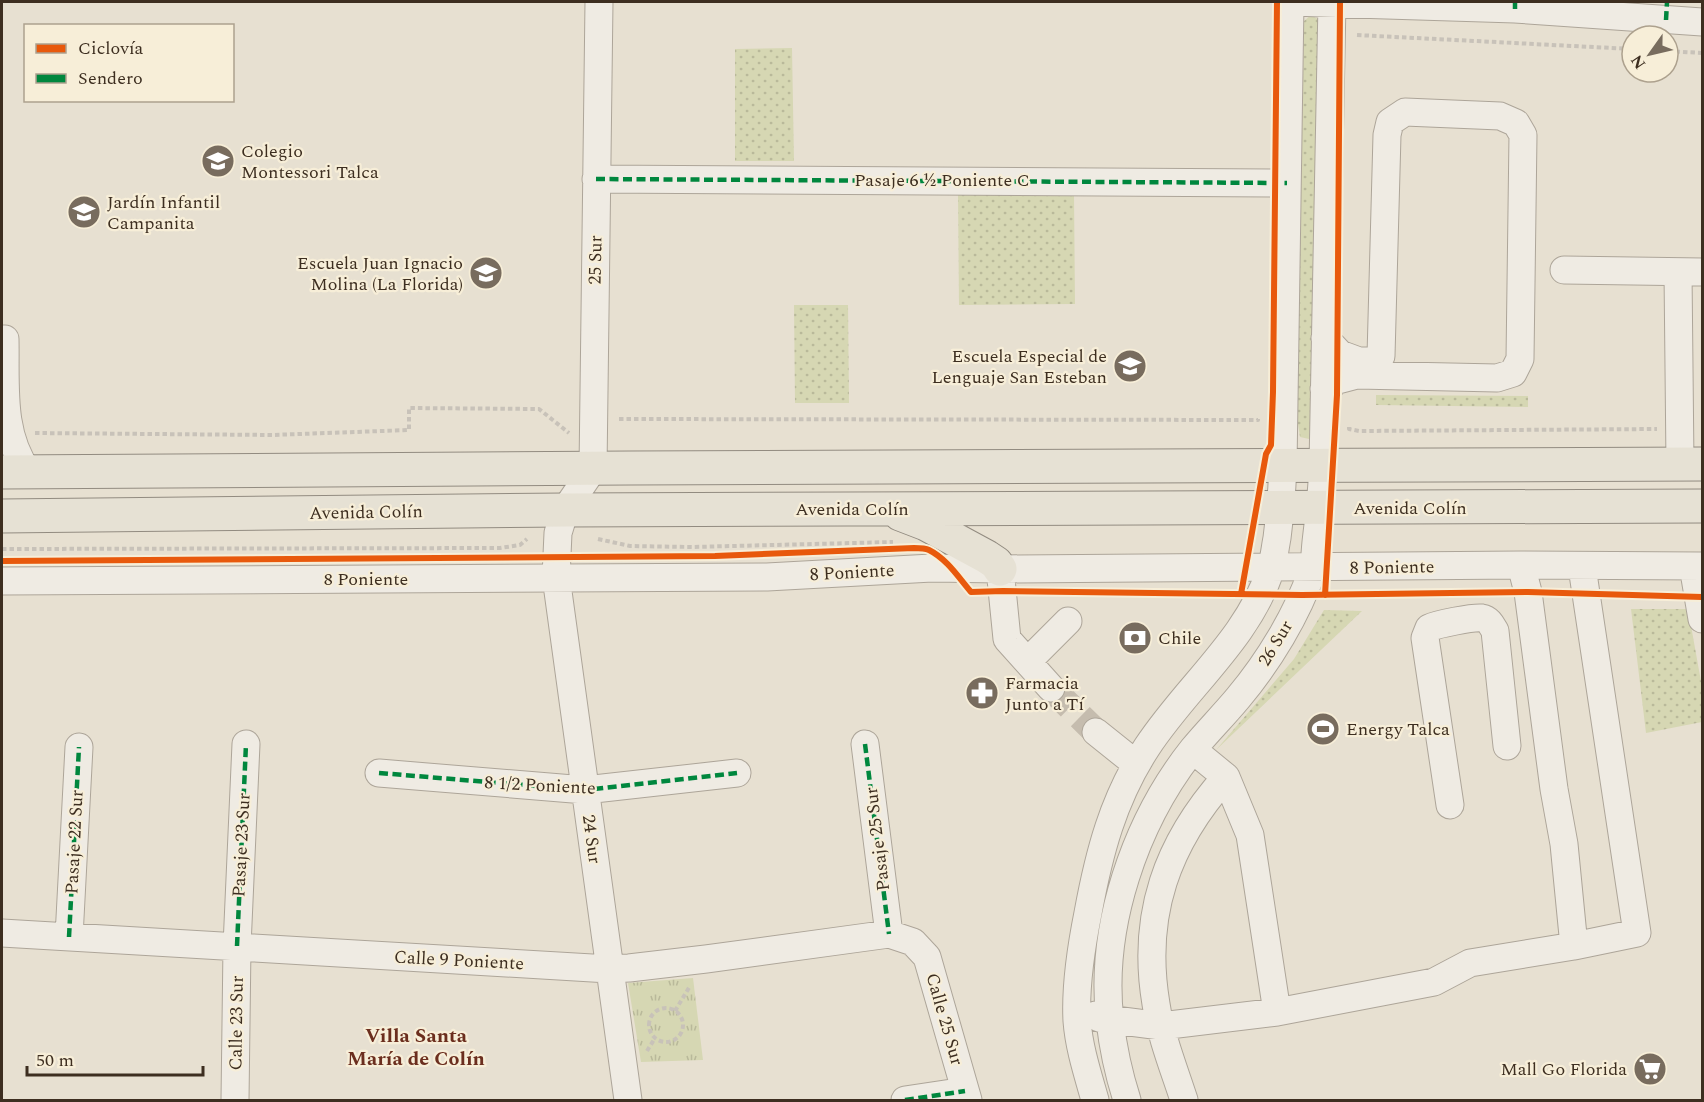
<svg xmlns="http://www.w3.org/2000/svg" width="1704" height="1102" font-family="Spectral,serif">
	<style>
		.grass { fill: url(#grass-dots) }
		.park { fill: url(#park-tufts) }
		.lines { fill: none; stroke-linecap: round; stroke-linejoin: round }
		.minor-tunnel { stroke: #c5bcae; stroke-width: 27; stroke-dasharray: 27 14; stroke-linecap: butt }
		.minor-casing { stroke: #ada599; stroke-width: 29 }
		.major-casing { stroke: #928b80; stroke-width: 35 }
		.path { stroke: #c8c2b9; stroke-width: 4; stroke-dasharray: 4.5 3; stroke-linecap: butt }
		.minor { stroke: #efebe3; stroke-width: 27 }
		.major { stroke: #e6e1d4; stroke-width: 33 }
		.quiet { stroke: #00873e; stroke-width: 4.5; stroke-dasharray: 9 4.5; stroke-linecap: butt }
		.cycleway-casing { stroke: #f7eed8; stroke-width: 10 }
		.cycleway { stroke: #e8590c; stroke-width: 6 }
		.labels { text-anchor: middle; stroke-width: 4.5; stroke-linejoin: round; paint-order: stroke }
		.poi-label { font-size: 18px; fill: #3d2e20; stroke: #f7eed8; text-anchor: start }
		.street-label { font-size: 18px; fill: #3d2e20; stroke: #f7eed8 }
		.neighbourhood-label { font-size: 20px; font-weight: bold; fill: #6b2e1e; stroke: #f7eed8 }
	</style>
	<defs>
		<pattern id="grass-dots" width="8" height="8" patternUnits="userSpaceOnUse" patternTransform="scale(1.5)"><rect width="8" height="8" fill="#d6d7b3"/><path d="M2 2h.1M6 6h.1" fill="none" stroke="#b9b99a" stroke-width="1.8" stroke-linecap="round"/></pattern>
		<pattern id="park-tufts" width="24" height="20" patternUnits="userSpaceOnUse" patternTransform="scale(1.5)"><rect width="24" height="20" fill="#d6d7b3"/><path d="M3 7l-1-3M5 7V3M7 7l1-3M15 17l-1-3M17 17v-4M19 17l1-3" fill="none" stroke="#b9b99a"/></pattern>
	</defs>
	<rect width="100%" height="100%" fill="#e7e0d1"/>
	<path class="grass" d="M1311 15 1321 21 1314 434 1309 439 1300 437 1297 417 1304 21Z
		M792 48 794 161H735V49Z
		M958 194H1074L1075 304 959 305Z
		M794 305H848L849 403H795Z
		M1376 395 1528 396V407L1376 405Z
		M1631 609H1688L1702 687V722L1646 733Z
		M1324 610 1362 611 1216 750 1294 659Z"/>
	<path class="park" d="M693 978 703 1060 641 1062 628 983Z"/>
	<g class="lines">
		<path class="minor-tunnel" d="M1051 688 1096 732"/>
		<defs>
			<path id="minor" d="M599 2 593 469 565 510 558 533 556 577 628 1100
				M1290 2 1515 9 1702 22
				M596 179 1287 183
				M1564 270 1702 272
				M1678 272 1680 464
				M2 339H5C6 385 0 433 28 472
				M1324 389 1338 380 1357 375 1497 378 1513 373 1520 359 1523 135 1516 123 1500 116 1405 112 1390 122 1387 135 1381 356 1372 361H1359L1340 354 1325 338
				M1521 565 1528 592 1554 789 1564 844 1574 946
				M1693 566 1702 619
				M1000 569 1007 639 1051 688
				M2 581 767 577 932 568 1000 569 1521 565 1702 566
				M1028 661 1068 621
				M1096 732 1136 764
				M865 744 889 934
				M1193 750 1226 777 1250 835 1277 1012
				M379 773 585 790 737 773
				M1450 805 1425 638 1429 628C1437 624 1473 617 1482 618 1489 619 1492 626 1495 631L1507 746
				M2 933 609 969 629 968 706 959 889 934 913 942 927 957 968 1100
				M69 937 79 747
				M1096 1015 1099 1018 1161 1026 1277 1012 1434 982 1470 963 1574 946 1637 933 1582 567
				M235 1100 237 946 246 744
				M905 1100 965 1091
				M1095 1100C1088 1075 1079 1048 1077 1021 1075 985 1081 948 1088 913 1099 853 1113 799 1147 747 1187 686 1247 640 1271 569 1274 559 1275 548 1277 538 1280 514 1282 490 1283 466L1290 2
				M1127 1100C1119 1075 1113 1048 1110 1021 1099 927 1135 822 1193 749 1207 732 1223 716 1238 698 1269 661 1297 615 1313 569 1315 561 1315 551 1316 542 1319 517 1322 491 1323 465L1332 2
				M1184 1100C1174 1069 1161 1037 1156 1004 1141 915 1167 843 1226 777"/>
			<path id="major" d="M2 472 630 468 1702 464
				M900 514 926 524 987 557 996 563 1000 569
				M2 516 565 510 1702 506"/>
		</defs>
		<use href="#minor" class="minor-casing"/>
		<use href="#major" class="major-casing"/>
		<path class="path" d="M1357 35 1632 49
			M1668 51 1702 53
			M619 419 1258 420V419
			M1349 427V429L1359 431 1657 429
			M35 433 272 435 409 430V408L539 409 569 433
			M598 539 630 546 692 547 893 542
			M2 549 500 548 520 545 527 539
			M649 1025a17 17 0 1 1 34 0a17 17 0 1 1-34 0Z
			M675 1011 690 986
			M647 1051 655 1038"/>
		<use href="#minor" class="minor"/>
		<use href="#major" class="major"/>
		<path class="quiet" d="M1515 2V9
			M1666 20 1667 2
			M596 179 1287 183
			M865 744 889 934
			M379 773 585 790 737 773
			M69 937 79 747
			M237 946 246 744
			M905 1100 965 1091"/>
		<defs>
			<path id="cycleway" d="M2 561 715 556 914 548C919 548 925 548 929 550 947 559 959 578 971 592L1003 591 1302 595 1528 592 1702 597
				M1241 594 1266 454 1271 445 1273 392 1277 2
				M1325 595 1337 395 1340 2"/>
		</defs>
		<use href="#cycleway" class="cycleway-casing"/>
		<use href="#cycleway" class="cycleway"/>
	</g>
	<defs>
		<symbol id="school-disc" viewBox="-11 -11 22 22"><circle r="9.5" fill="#786c5e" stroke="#f7eed8"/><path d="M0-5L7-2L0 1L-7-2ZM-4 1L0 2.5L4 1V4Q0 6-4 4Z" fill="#fff"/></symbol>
		<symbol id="bank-disc" viewBox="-11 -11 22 22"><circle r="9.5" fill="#786c5e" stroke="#f7eed8"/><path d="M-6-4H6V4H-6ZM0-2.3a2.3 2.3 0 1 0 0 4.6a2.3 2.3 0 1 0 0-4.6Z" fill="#fff"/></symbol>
		<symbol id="pharmacy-disc" viewBox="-11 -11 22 22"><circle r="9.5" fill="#786c5e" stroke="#f7eed8"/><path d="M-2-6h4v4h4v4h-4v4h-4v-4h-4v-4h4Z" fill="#fff"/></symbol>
		<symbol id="stadium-disc" viewBox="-11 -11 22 22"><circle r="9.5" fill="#786c5e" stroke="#f7eed8"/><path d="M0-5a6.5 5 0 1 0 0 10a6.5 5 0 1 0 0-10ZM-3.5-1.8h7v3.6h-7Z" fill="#fff"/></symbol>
		<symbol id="supermarket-disc" viewBox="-11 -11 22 22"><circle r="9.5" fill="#786c5e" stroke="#f7eed8"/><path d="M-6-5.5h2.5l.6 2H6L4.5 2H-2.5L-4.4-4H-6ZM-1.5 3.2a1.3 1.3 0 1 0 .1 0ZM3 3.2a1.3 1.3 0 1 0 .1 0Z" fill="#fff"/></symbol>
	</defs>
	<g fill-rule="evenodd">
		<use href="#school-disc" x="199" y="142" width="38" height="38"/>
		<use href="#school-disc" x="65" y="193" width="38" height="38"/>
		<use href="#school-disc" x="467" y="254" width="38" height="38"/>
		<use href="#school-disc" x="1111" y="347" width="38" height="38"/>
		<use href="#bank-disc" x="1116" y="619" width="38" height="38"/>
		<use href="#pharmacy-disc" x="963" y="674" width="38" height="38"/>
		<use href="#stadium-disc" x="1304" y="710" width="38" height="38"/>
		<use href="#supermarket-disc" x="1631" y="1050" width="38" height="38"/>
	</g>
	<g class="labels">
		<g class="poi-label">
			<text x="241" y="157">Colegio<tspan x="241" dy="21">Montessori Talca</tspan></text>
			<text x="107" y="208">Jardín Infantil<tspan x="107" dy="21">Campanita</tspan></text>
			<text x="463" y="269" text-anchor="end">Escuela Juan Ignacio<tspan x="463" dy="21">Molina (La Florida)</tspan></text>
			<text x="1107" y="362" text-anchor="end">Escuela Especial de<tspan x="1107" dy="21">Lenguaje San Esteban</tspan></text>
			<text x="1158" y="644">Chile</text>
			<text x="1005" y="689">Farmacia<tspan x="1005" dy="21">Junto a Tí</tspan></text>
			<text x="1346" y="735">Energy Talca</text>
			<text x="1627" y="1075" text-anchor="end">Mall Go Florida</text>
		</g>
		<g class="street-label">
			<text x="942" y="186">Pasaje 6 ½ Poniente C</text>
			<text transform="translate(595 260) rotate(-89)" y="6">25 Sur</text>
			<text x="1410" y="514">Avenida Colín</text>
			<text x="852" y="515">Avenida Colín</text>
			<text transform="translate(366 512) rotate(-1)" y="6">Avenida Colín</text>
			<text transform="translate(1392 567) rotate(-1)" y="6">8 Poniente</text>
			<text transform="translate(852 572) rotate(-3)" y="6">8 Poniente</text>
			<text x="366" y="585">8 Poniente</text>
			<text transform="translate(1275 643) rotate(-59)" y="6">26 Sur</text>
			<text transform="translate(540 785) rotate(3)" y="6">8 1/2 Poniente</text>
			<text transform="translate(592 839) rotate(82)" y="6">24 Sur</text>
			<text transform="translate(877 839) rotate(-97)" y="6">Pasaje 25 Sur</text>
			<text transform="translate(74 842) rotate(-87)" y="6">Pasaje 22 Sur</text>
			<text transform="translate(241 845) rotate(-87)" y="6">Pasaje 23 Sur</text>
			<text transform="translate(459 960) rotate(3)" y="6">Calle 9 Poniente</text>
			<text transform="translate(945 1019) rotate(74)" y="6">Calle 25 Sur</text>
			<text transform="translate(236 1023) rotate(-89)" y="6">Calle 23 Sur</text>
		</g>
		<g class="neighbourhood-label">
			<text x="416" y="1042">Villa Santa<tspan x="416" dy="23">María de Colín</tspan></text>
		</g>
	</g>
	<rect width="1704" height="1102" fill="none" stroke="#3d2e20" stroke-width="6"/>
	<rect x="24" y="24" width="210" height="78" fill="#f7eed8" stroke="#ada18e" stroke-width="1.5"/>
	<rect x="36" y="44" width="30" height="9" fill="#e8590c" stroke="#ada18e" stroke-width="1.5"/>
	<text x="78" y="54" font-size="18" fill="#3d2e20">Ciclovía</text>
	<rect x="36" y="74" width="30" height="9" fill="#00873e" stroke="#ada18e" stroke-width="1.5"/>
	<text x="78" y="84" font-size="18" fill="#3d2e20">Sendero</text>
	<g transform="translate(1650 54) rotate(236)"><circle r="28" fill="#f7eed8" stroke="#ada18e" stroke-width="1.5"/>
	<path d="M0-4.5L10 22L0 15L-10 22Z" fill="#786c5e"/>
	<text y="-9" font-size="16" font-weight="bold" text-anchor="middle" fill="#3d2e20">N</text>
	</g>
	<path d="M27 1066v9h176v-9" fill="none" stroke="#3d2e20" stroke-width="3"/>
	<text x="36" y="1066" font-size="18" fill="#3d2e20" stroke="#f7eed8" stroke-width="4.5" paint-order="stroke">50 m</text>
</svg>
